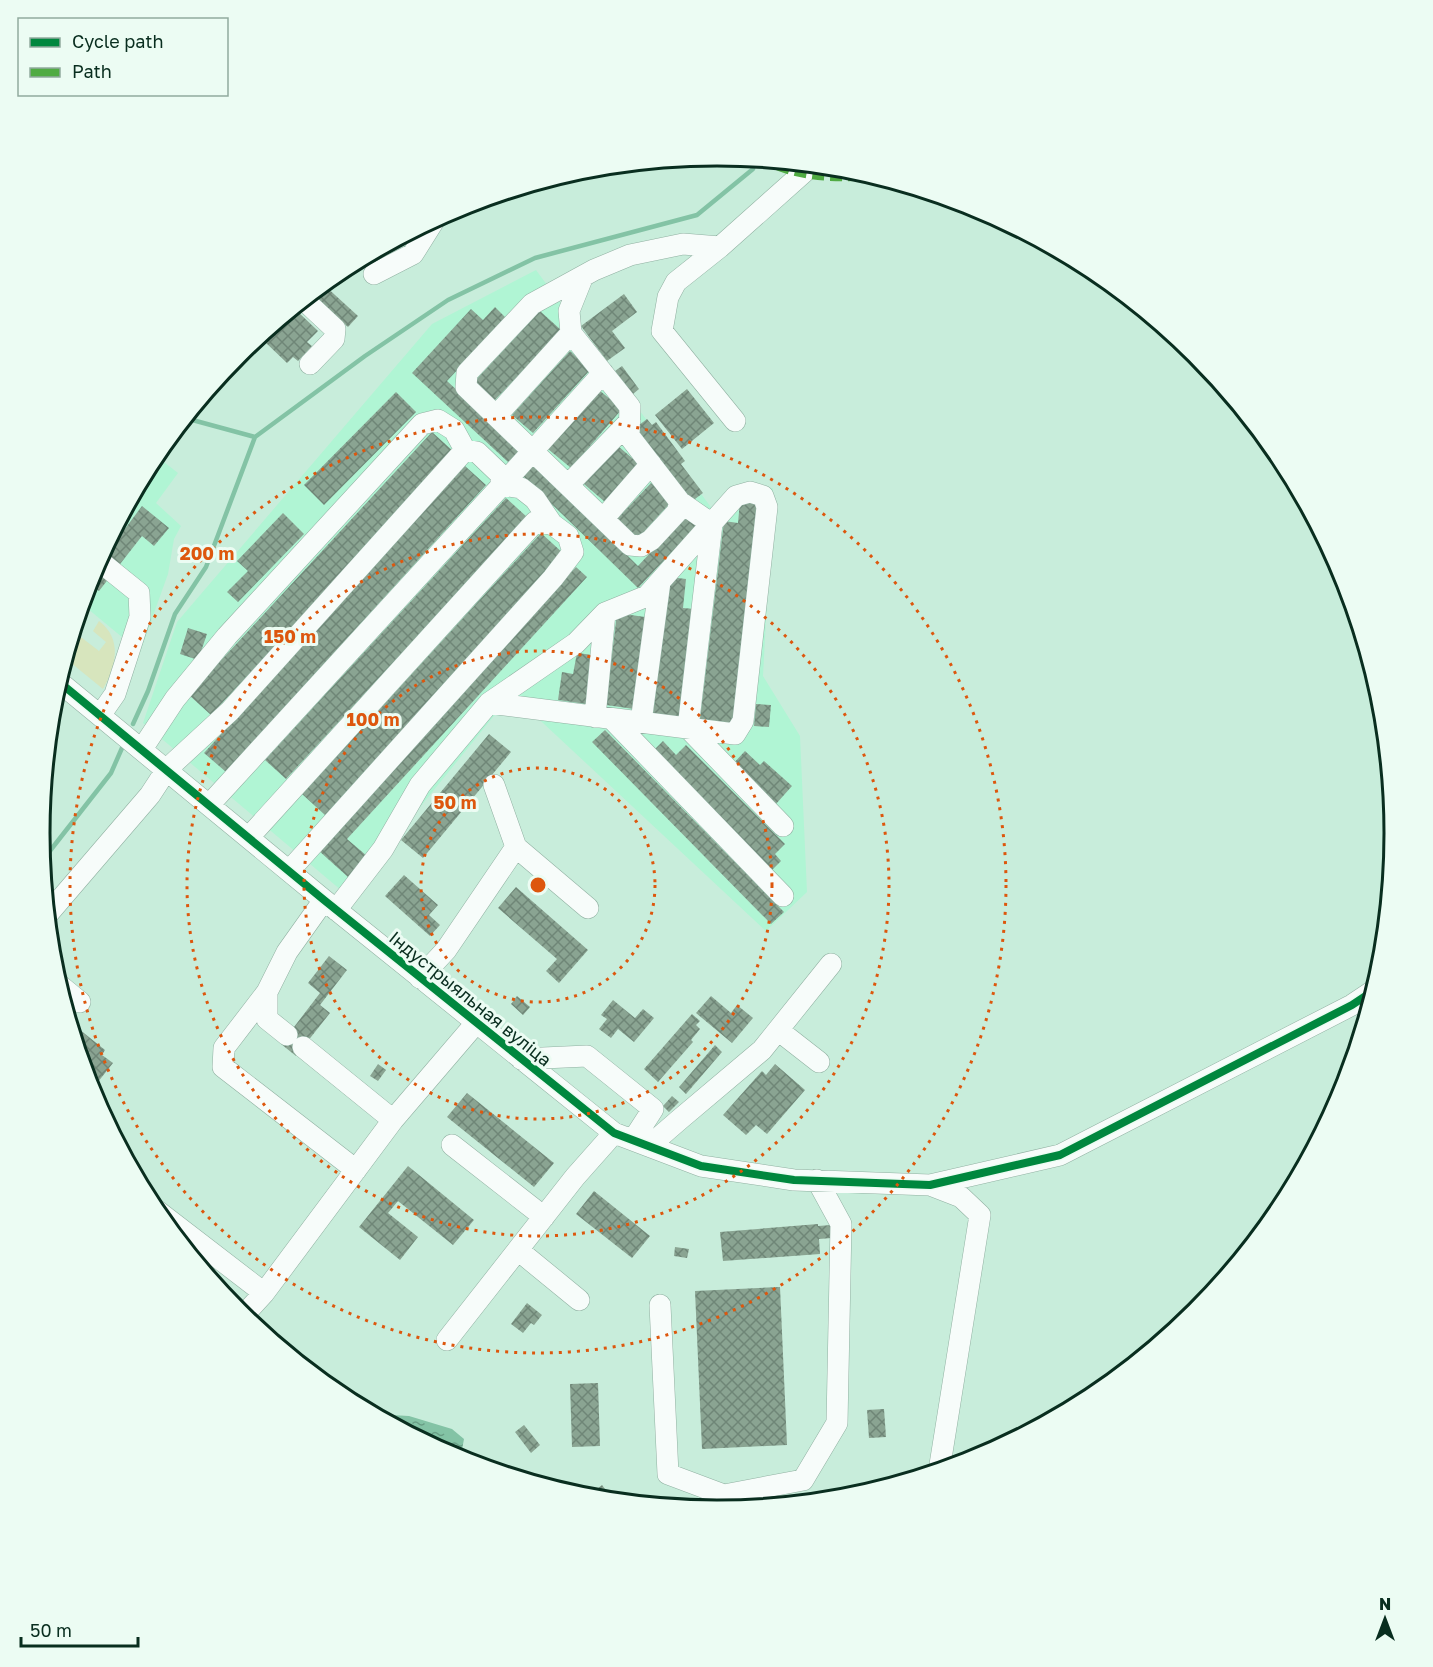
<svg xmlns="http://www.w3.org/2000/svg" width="1433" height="1667" font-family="'Golos Text',sans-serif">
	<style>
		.built { fill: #b0f5d4 }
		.grass { fill: #d7e5bd }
		.water { fill: url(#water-ripples) }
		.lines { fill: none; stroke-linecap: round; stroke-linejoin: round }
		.stream { stroke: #83c3a5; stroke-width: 4.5 }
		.building { fill: url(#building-cross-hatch) }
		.minor-casing { stroke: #90b0a1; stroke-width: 22 }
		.minor { stroke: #f7fcfa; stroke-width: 21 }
		.quiet { stroke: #50ab43; stroke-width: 6; stroke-dasharray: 12 6; stroke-linecap: butt }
		.cycleway-casing { stroke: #ecfcf3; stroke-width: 11 }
		.cycleway { stroke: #00873e; stroke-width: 8 }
		.ring { fill: none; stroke: #dd570d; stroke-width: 3; stroke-dasharray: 3 6 }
		.labels { text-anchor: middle; stroke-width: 6; stroke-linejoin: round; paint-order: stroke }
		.street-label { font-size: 18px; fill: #092e1f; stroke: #ecfcf3 }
		.rim { fill: none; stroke: #092e1f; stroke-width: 3 }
		.centre { fill: #dd570d; stroke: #ecfcf3; stroke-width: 3 }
		.ring-label { font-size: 18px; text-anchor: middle; font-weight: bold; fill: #dd570d; stroke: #ecfcf3; stroke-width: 6; stroke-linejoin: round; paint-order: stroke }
	</style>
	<defs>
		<pattern id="water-ripples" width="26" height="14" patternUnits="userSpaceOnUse" patternTransform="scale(1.5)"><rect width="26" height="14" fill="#83c3a5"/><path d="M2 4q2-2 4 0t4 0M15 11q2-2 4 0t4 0" fill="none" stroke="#699f86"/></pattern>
		<pattern id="building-cross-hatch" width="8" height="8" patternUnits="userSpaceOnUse" patternTransform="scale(1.5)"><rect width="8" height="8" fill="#8aa492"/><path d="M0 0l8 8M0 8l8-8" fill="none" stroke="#6f8677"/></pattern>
	</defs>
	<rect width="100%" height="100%" fill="#c8eddb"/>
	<path class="built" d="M536 270 713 510 729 490 773 488 763 676 800 736 807 892 766 931 528 709 502 706 348 896 143 723 177 622 432 324Z
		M155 455 178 473 156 503 181 526 174 539 168 574 140 652 82 604 91 574Z"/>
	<path class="grass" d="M99 621C123 639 116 667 103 689L65 658 73 631 99 651 106 642 93 631Z"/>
	<path class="water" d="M373 1414 409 1416 452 1429 464 1439 460 1460Z"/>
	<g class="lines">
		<path class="stream" d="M185 418 255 437
			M133 724 148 691 175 614 206 567 255 437 365 356 448 300 535 258 697 215 753 169
			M42 861 111 773 122 748"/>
	</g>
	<path class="building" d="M323 284 358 316 348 327 312 294Z
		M624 294 637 312 612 331 625 348 607 361 581 326Z
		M495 307 506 318 447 381 521 449 508 462 412 373 471 309 483 320Z
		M296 310 318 331 307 342 312 346 298 361 293 357 287 363 265 342Z
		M540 311 561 330 494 401 474 382Z
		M570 351 590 370 533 433 512 415Z
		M622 366 639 389 633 394 615 371Z
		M687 389 714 423 682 449 655 415Z
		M599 390 622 409 571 468 548 449Z
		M396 392 416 412 324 505 304 485Z
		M647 419 652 425 656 422 685 461 681 464 703 493 691 502 635 428Z
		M432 432 454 452 211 715 189 695Z
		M618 446 639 464 605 502 584 484Z
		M534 463 638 566 688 512 699 523 638 588 523 476Z
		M465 466 486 485 226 772 204 753Z
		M651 483 671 502 638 538 617 519Z
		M506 498 527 517 286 779 265 760Z
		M740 501 759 503 733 723 700 719 724 521 738 523Z
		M142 506 169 528 154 546 142 536 99 591 88 582 91 574Z
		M283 513 304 534 238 602 227 592 248 571 237 561Z
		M541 533 564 554 325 815 302 794Z
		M576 567 587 577 347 839 367 856 348 877 318 850Z
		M670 577 686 579 683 608 695 609 681 717 653 714Z
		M617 613 645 617 634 709 606 705Z
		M188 628 207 634 198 660 180 654Z
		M577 653 593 655 586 704 558 700 562 672 573 674Z
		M756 704 771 705 769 727 754 726Z
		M605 730 784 912 771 924 592 742Z
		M489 734 511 752 423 858 401 840Z
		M663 741 676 755 686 745 785 844 775 854 781 861 772 870 653 751Z
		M745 751 760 765 764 761 792 786 776 804 732 765Z
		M404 875 438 905 429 915 440 925 430 936 385 896Z
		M516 887 588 950 559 983 546 971 557 959 498 908Z
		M329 956 347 970 320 1005 330 1013 296 1056 281 1044 320 993 308 983Z
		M517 996 530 1007 523 1015 511 1004Z
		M711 996 731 1013 737 1005 753 1018 732 1043 696 1013Z
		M613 1000 635 1018 643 1009 654 1018 634 1042 618 1029 611 1038 599 1029 607 1019 601 1015Z
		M692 1014 700 1021 696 1025 700 1029 691 1040 693 1042 658 1082 644 1069Z
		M69 1021 105 1050 102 1055 113 1063 90 1092Z
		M715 1045 722 1052 686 1094 679 1087Z
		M378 1064 386 1070 378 1081 370 1076Z
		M775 1064 805 1090 767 1134 756 1125 746 1135 723 1115 762 1071 766 1075Z
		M467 1093 554 1163 534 1187 447 1117Z
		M672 1096 679 1102 669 1112 663 1106Z
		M408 1166 474 1220 453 1245 398 1201 388 1213 418 1237 400 1260 359 1227Z
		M594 1191 650 1236 632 1258 576 1214Z
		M818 1224V1226L831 1225 832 1238 819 1239 820 1254 723 1261 720 1232Z
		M675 1247 689 1249 687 1258 674 1256Z
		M213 1282 233 1297 229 1302Z
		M780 1287 787 1445 702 1449 695 1291Z
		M527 1303 542 1315 534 1325 531 1323 523 1333 511 1324Z
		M263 1323 285 1340 279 1347 258 1329Z
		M598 1383 600 1446 572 1447 570 1384Z
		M884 1409 886 1437 869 1438 867 1410Z
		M524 1425 540 1445 531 1453 515 1432Z
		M602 1485 614 1501 586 1498Z"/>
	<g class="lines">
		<defs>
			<path id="minor" d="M374 274 413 254 435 219
				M583 276 569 311 571 333 630 407 629 436 680 502 677 512 651 540 641 546 630 545 466 387 467 373 532 304 594 270 630 255 683 244 720 247
				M304 300 335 329 334 339 310 364
				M496 416 571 333
				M735 421 662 331 668 297 676 282 720 247 812 165
				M568 485 630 421
				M680 502 712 524 688 728 783 826
				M603 519 651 464
				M552 524 535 499 521 488 502 485 603 373
				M98 560 139 593 140 617 115 694 101 714
				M58 681 324 900 614 1133 701 1166 794 1180 930 1185 1060 1155 1352 1005 1373 991
				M595 717 605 613
				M612 719 783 896
				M641 722 660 582
				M142 749 175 699 227 636 422 424 438 420 454 430 465 450
				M249 837 535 522 552 524 568 536 573 552 553 578 289 871
				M516 847 588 908
				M336 910 383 849 420 785 489 703 576 643 605 613 647 596 736 496 750 492 763 496 767 507 743 721 735 734 489 703
				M47 915 150 795 167 769 230 711 465 450 477 452 500 474 502 485 209 805
				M420 978 446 950 516 847 494 785
				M58 984 80 1002
				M267 992 224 1048 223 1067 356 1170
				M778 1030 819 1062
				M287 1035 267 1019V992L287 952 324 900
				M303 1047 393 1120
				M521 1059 587 1056 653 1109 633 1140
				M452 1145 544 1217
				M649 1146 679 1120 762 1050 831 964
				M930 1185 961 1197 980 1215 939 1471
				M151 1206 264 1293
				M518 1250 579 1300
				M660 1305 668 1474 724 1495 803 1480 837 1423 841 1224 817 1180
				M243 1316 264 1293 393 1120 476 1023
				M447 1340 575 1177 614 1133"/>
		</defs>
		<use href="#minor" class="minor-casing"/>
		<use href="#minor" class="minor"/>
		<path class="quiet" d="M761 160C796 179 834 180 874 177"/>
		<defs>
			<path id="cycleway" d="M58 681 324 900 614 1133 701 1166 794 1180 930 1185 1060 1155 1352 1005 1373 991"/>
		</defs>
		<use href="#cycleway" class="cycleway-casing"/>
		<use href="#cycleway" class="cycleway"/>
	</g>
	<g class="ring">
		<circle cx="538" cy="885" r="117"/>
		<circle cx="538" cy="885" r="234"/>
		<circle cx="538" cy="885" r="351"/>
		<circle cx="538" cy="885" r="468"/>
	</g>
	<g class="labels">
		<g class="street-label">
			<text transform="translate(470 999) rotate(39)" y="6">Індустрыяльная вуліца</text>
		</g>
	</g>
	<path d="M0 0H1433V1667H0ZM50 833a667 667 0 1 1 1334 0a667 667 0 1 1-1334 0Z" fill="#ecfcf3" fill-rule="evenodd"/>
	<path class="rim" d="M50 833a667 667 0 1 1 1334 0a667 667 0 1 1-1334 0Z"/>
	<circle cx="538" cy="885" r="9" class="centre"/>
	<g class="ring-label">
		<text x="207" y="560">200 m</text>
		<text x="290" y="643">150 m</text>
		<text x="373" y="726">100 m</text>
		<text x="455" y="809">50 m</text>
	</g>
	<rect x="18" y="18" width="210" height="78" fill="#ecfcf3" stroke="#91aa9e" stroke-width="1.5"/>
	<rect x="30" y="38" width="30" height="9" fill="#00873e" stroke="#91aa9e" stroke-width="1.5"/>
	<text x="72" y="48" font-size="18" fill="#092e1f">Cycle path</text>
	<rect x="30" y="68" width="30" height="9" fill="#50ab43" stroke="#91aa9e" stroke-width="1.5"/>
	<text x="72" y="78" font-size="18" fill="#092e1f">Path</text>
	<g transform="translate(1385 1619)" stroke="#ecfcf3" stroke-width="4.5" paint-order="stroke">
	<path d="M0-4.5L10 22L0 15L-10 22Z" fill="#092e1f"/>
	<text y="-9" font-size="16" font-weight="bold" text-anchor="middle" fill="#092e1f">N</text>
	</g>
	<path d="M21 1637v9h117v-9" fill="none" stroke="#092e1f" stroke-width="3"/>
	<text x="30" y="1637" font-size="18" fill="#092e1f" stroke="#ecfcf3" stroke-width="4.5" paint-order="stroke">50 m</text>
</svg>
